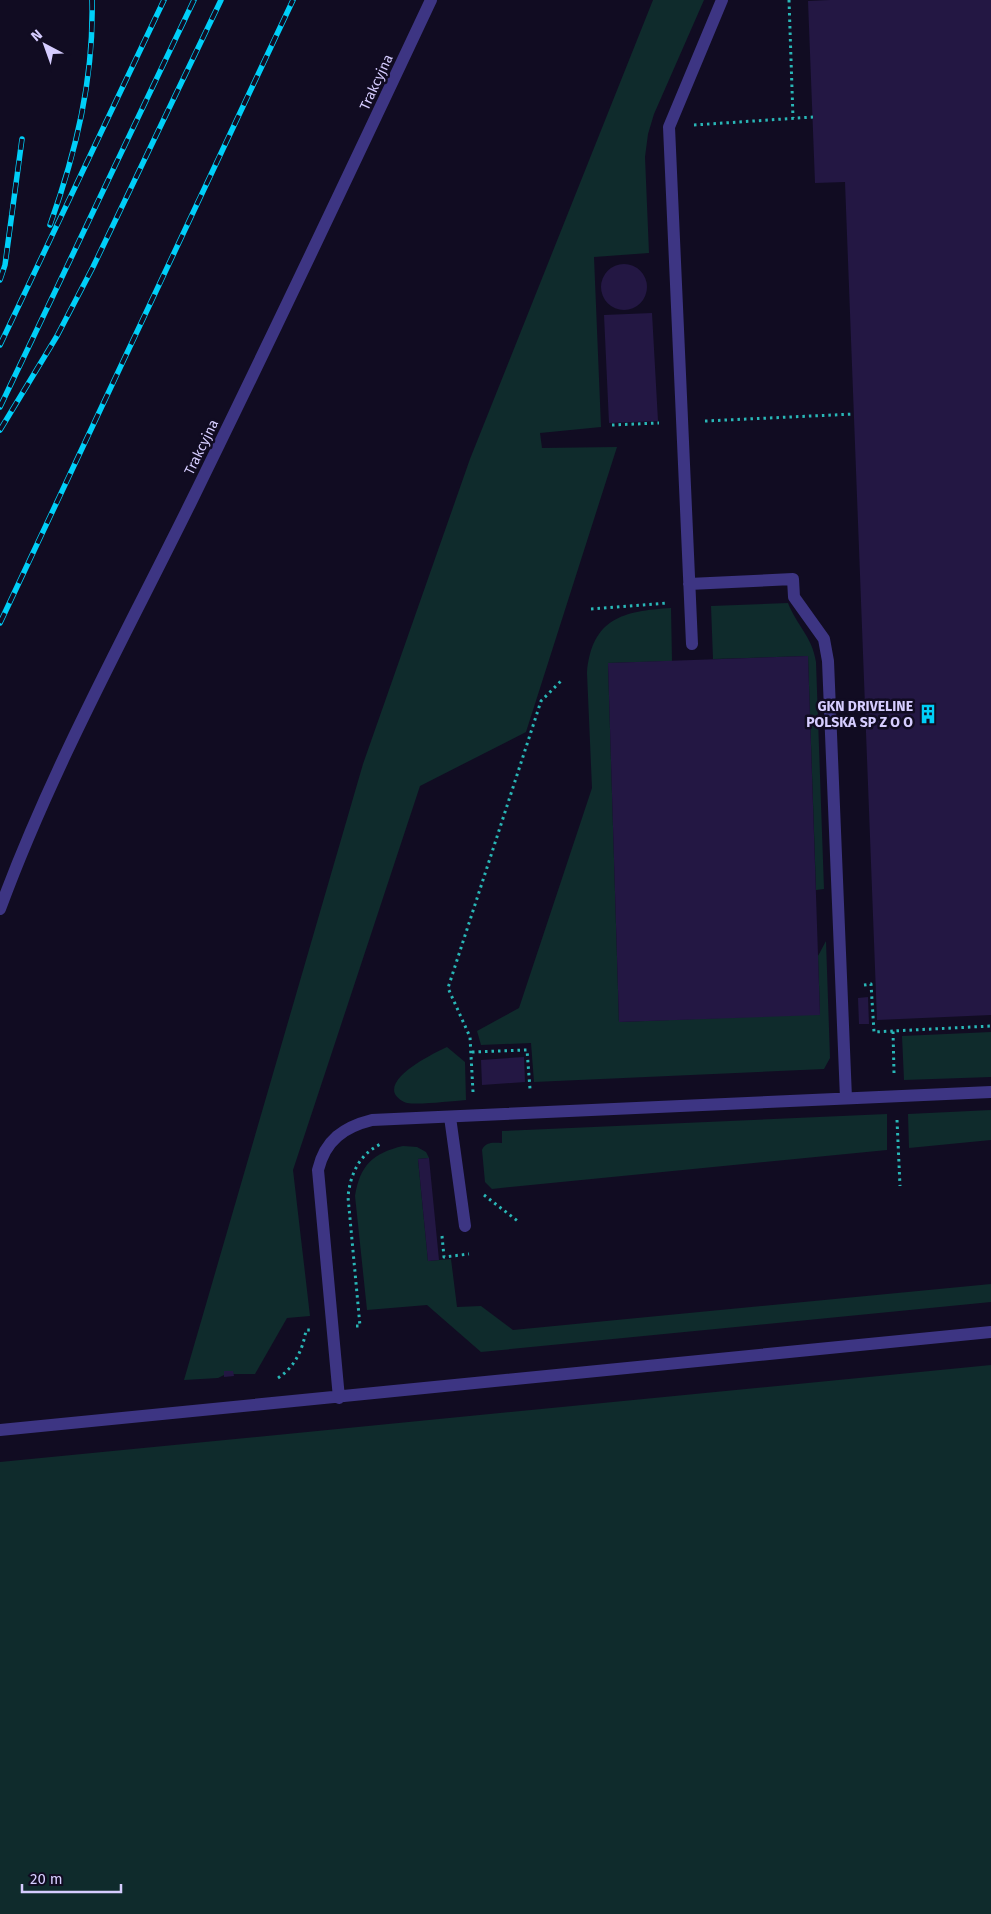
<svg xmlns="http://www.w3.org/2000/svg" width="991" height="1914" font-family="'Fira Sans',sans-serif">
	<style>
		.green { fill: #0f2b2c }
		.building { fill: #231743 }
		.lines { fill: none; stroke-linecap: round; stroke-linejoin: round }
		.path { stroke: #29b7b7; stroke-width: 3; stroke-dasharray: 2.5 4; stroke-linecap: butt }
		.minor { stroke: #3d3583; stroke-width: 12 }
		.rail-casing { stroke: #00cff8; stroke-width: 5.5 }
		.rail { stroke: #110c22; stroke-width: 4; stroke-dasharray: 11; stroke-linecap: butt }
		.labels { text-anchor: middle; stroke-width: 5; stroke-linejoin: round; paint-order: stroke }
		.street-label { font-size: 14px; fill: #d6cdff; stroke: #110c22 }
		.poi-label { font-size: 14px; font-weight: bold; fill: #d6cdff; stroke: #110c22; text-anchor: end }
	</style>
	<rect width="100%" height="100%" fill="#110c22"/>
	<path class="green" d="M653 0H704L654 114 648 134 645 157 649 253 594 257 601 427 540 433 542 448 617 447 526 732 420 786 293 1170 310 1316 287 1318 255 1374H233V1371H224V1375L218 1378 184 1380 363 764 470 459Z
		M788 603C797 626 812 636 816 662L824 889 816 890 808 656 713 659 711 606Z
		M671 608 672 661 608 663 619 1022 820 1014 818 956 826 941 830 1058 824 1069 534 1082 531 1043 481 1045 477 1031 519 1008 592 788 587 673C592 618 623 611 671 608Z
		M991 1032V1077L904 1080 902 1036Z
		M447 1047 465 1062 466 1100C451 1101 421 1105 407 1103 403 1102 397 1098 395 1094 387 1076 434 1053 447 1047Z
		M991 1110V1140L909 1148 908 1114Z
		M887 1114V1150L501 1188 492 1189 485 1182 482 1150C486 1141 494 1143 502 1143V1131Z
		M403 1146 417 1147 426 1152 429 1158 418 1159 428 1261 451 1259 457 1307 481 1306 513 1330 991 1284V1302L481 1352 427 1305 367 1310 355 1196C360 1165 373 1153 403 1146Z
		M991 1365V1914H0V1462Z"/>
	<path class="building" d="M830 0H991V1015L877 1020 845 182 815 183 808 1Z
		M601 287a23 23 0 1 1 46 0a23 23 0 1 1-46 0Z
		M652 313 658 421 609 423 604 315Z
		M808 656 820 1015 619 1022 608 663Z
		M868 997 869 1024H859L858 998Z
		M524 1057 525 1082 482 1085 481 1060Z
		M429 1158 439 1260 428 1261 418 1159Z
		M224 1371H233L234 1376 224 1377Z"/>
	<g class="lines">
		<path class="path" d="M789 0 793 118
			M694 125 813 117
			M705 421 854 414
			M612 425 659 423
			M591 609 667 603
			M864 985 871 984 874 1032 893 1031
			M472 1052 527 1050 530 1089
			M894 1073 893 1031 991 1026
			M473 1092 470 1037 448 988 541 701 561 681
			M897 1120 900 1186
			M484 1195 519 1222
			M442 1236 444 1257 469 1254
			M356 1326H360L348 1197C350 1175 359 1154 381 1144
			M278 1378C295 1367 303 1349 306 1330H310"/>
		<path class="minor" d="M689 584 793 579 794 597 824 639 828 661 846 1098
			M692 644 669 127 722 0
			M0 909C52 768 125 636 191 502 273 335 352 168 431 0
			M450 1117 465 1226
			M339 1398 318 1170C325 1140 344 1127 372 1120L991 1092
			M0 1430 991 1332"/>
		<defs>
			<path id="rail" d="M50 225C76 152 94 78 92 0
				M0 280 5 265 22 139
				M0 345 164 0
				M0 407 194 0
				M0 430 57 336 93 267 221 0
				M0 623 293 0"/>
		</defs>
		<use href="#rail" class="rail-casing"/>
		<use href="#rail" class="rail"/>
	</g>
	<defs>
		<symbol id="building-bare" viewBox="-9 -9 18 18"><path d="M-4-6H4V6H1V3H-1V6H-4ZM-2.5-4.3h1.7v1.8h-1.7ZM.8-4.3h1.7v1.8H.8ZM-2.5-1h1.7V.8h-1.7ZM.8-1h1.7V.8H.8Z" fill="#00cff8" stroke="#110c22" stroke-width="2.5" paint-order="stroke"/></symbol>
	</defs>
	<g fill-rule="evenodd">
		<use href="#building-bare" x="914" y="700" width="28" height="28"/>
	</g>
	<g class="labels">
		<g class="street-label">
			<text transform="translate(376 82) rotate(-65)" y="5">Trakcyjna</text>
			<text transform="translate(201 447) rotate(-64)" y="5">Trakcyjna</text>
		</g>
		<g class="poi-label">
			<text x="913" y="711">GKN DRIVELINE<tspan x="913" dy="16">POLSKA SP Z O O</tspan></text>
		</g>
	</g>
	<g transform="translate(45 45) rotate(319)" stroke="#110c22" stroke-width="4" paint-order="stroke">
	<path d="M0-4L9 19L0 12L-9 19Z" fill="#d6cdff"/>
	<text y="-8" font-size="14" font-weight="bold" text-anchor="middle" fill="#d6cdff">N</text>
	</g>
	<path d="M22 1884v8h99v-8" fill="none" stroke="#d6cdff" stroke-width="2.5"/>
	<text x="30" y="1884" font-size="15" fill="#d6cdff" stroke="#110c22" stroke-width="4" paint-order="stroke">20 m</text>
</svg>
